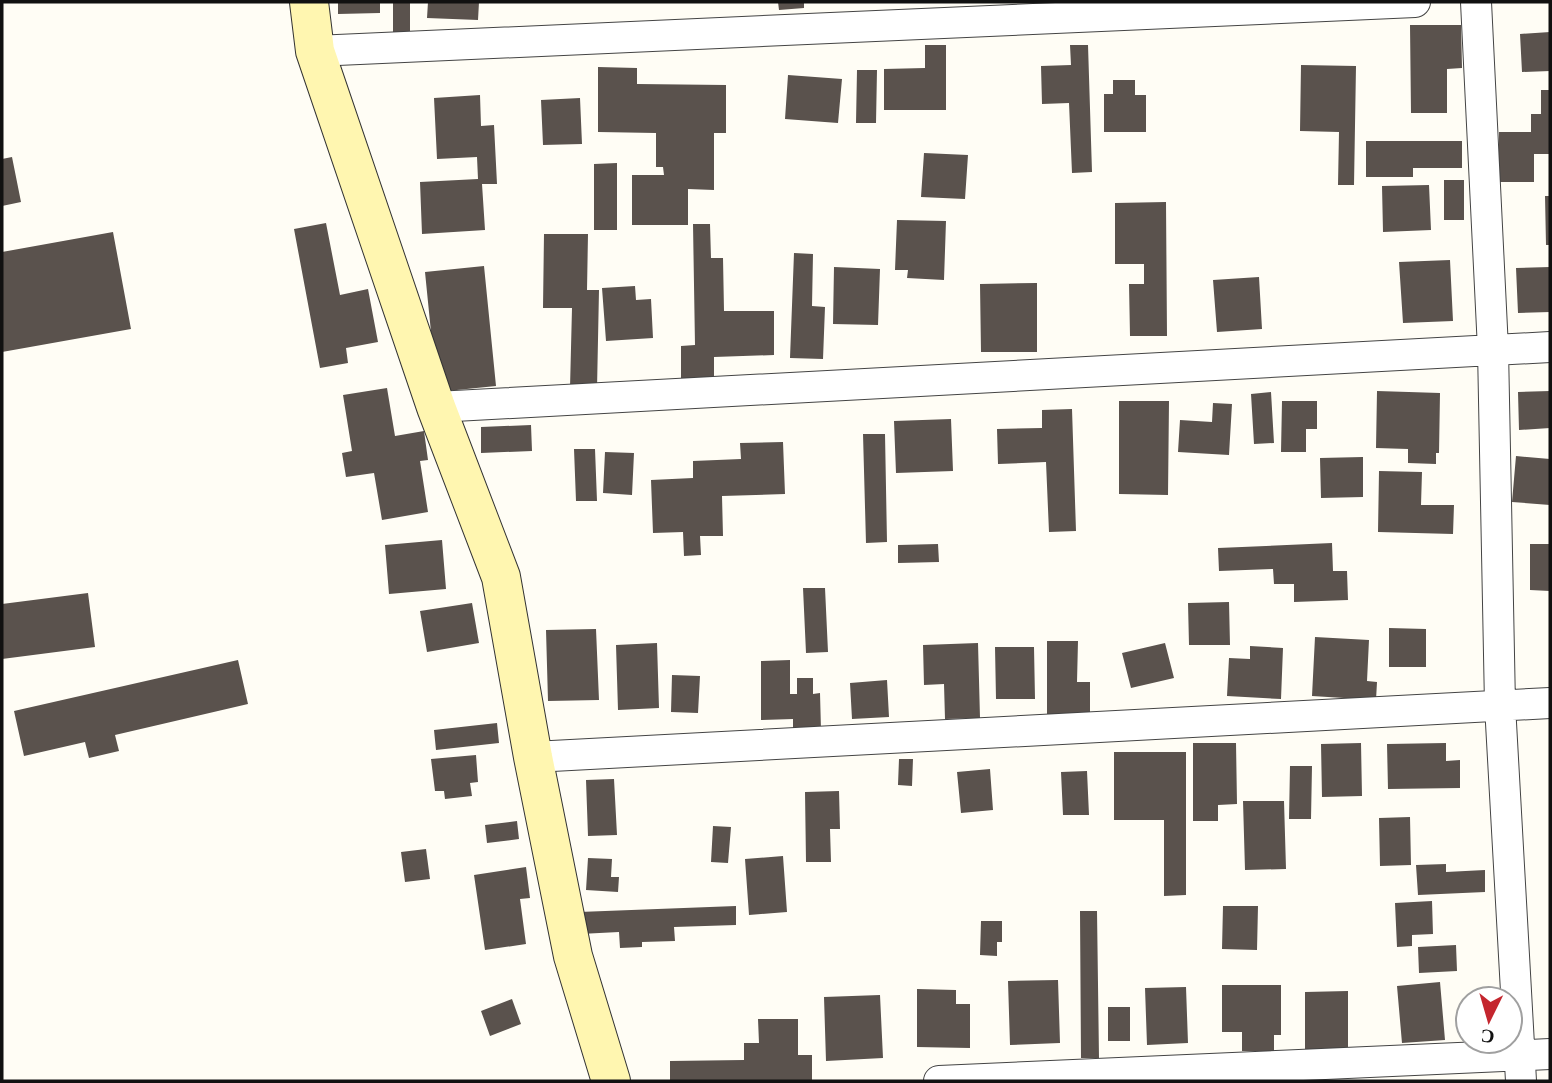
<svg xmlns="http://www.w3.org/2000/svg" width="1552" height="1083" font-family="'Times New Roman',serif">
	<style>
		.building { fill: #5a524d }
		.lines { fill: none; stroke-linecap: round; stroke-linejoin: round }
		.street-casing { stroke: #444; stroke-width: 32 }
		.secondary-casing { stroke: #333; stroke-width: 40 }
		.street { stroke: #fff; stroke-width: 30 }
		.secondary { stroke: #fff6b0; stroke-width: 38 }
	</style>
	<rect width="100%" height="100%" fill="#fffdf5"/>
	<path class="building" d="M338 2H380V13L338 14Z
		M393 2H410V33L393 32Z
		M428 2H479L478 20 427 18Z
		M778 2H804V8L779 10Z
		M1410 25H1461L1462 68 1447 69V113H1411Z
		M1550 32V71L1522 72 1520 34Z
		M925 45H946V110H884V69L925 68Z
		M1070 45H1088L1092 172 1072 173 1069 103 1042 104 1041 66 1071 65Z
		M1301 65 1356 66 1354 185H1338L1339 132 1300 131Z
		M598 67 637 68V84L726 85V133H714V190L688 189V225H632V175H664L663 167H656V133L598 132Z
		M857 70H877L876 123H856Z
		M788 75 842 79 838 123 785 119Z
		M1113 80H1135V95H1146V132H1104V94H1113Z
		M1541 90H1550V154H1534V182H1499V132H1531V114H1541Z
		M480 95 481 126 494 125 497 184H482L485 230 422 234 420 182 478 179 477 157 437 159 434 98Z
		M580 98 582 144 543 145 541 100Z
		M1366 141H1462V168H1413V177H1366Z
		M924 153 968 155 965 199 921 197Z
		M12 157 21 202 2 206V159Z
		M617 163V230H594V164Z
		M1444 180H1464V220H1444Z
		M1429 185 1431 230 1383 232 1382 186Z
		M1545 196H1550V245H1546Z
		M1166 202 1167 336H1130L1129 284H1144V264H1115V203Z
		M897 220 946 221 944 280 907 278 908 270H895Z
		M326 223 340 295 368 289 378 342 346 348 348 363 320 368 294 229Z
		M693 224H710L711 258H723L724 311H774V355L714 357V378H681V346L695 345Z
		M113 232 131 329 2 352V252Z
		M544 234H588L587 290H599L597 389 570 388 572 308H543Z
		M794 253 813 254 812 306 825 307 823 359 790 358Z
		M1450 260 1453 321 1403 323 1399 262Z
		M484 266 496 386 437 392 425 272Z
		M834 267 880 269 878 325 833 324Z
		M1550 267V312L1518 313 1516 268Z
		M1259 277 1262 329 1217 332 1213 280Z
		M1037 283V352H981L980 284Z
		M635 286 636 300 651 299 653 338 606 341 602 288Z
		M387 388 395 436 424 431 428 460 420 461 428 512 382 520 374 473 346 477 342 453 352 451 343 395Z
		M1377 391 1440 393 1439 453H1436V464L1408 463V449L1376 448Z
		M1550 391V428L1519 430 1518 392Z
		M1271 392 1274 443 1254 444 1251 394Z
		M1119 401H1169L1168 495 1119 494Z
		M1282 401H1317V429H1306V452H1281Z
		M1213 403 1232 404 1229 455 1178 452 1180 420 1212 422Z
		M1072 409 1076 531 1049 532 1046 462 998 464 997 429 1042 428V410Z
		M951 419 953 471 896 473 894 421Z
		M531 425 532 451 481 453V427Z
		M863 434H885L887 542 866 543Z
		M783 442 785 494 722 496 723 536H700L701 555 684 556 683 532 653 533 651 480 693 478V461L741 459 740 443Z
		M574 449H595L597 501H576Z
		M605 452 634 453 632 495 603 493Z
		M1516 456 1550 459V505L1512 502Z
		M1363 457V497L1321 498 1320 458Z
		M1379 471 1422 472 1421 505H1454L1453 534 1378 532Z
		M442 540 446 589 389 594 385 545Z
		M1332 543 1333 571H1347L1348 600 1294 602V584H1274L1273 569 1219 571 1218 548Z
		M938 544 939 562 898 563V545Z
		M1530 544H1550V591L1530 590Z
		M803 588H825L828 652 806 653Z
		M88 593 95 647 2 659V604Z
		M1229 602 1230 645H1189L1188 603Z
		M472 603 479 643 427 652 420 611Z
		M1389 628 1426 629V667H1389Z
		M596 629 599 700 548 701 546 630Z
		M1315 637 1369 640 1367 681 1377 682 1376 700 1312 696Z
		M1047 641H1078L1077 682H1090V716H1047Z
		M657 643 659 708 618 710 616 645Z
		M978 643 980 718 945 719 944 684 924 685 923 645Z
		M1165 643 1174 678 1131 688 1122 653Z
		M1250 646 1283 648 1281 699 1227 696 1229 658 1250 659Z
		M995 647H1034L1035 699H996Z
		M238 660 248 704 115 735 119 751 89 758 85 742 24 756 14 711Z
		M790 660V694H797V678H813V694L820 693 821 730H793V719L761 720V661Z
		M672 675 700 676 698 713 671 712Z
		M887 680 889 717 852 719 850 683Z
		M497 723 499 743 436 750 434 730Z
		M1193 743H1236L1237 804 1218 805V821H1193Z
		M1361 743 1362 796 1322 797 1321 744Z
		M1446 743V761L1460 760V788L1388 789 1387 744Z
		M1114 752H1186V895L1164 896V820H1114Z
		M476 755 478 782 470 783 472 796 445 799 444 791H435L431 759Z
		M899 759H913L912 786 898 785Z
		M1290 766H1312L1311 819H1289Z
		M990 769 993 810 961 813 957 772Z
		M1087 771 1089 815H1063L1061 772Z
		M614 779 617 835 588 836 586 780Z
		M839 791 840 829H830L831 862H806L805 792Z
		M1243 801H1284L1286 869 1245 870Z
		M1410 817 1411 865 1380 866 1379 818Z
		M517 821 519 839 487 843 485 825Z
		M713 826 731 827 728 863 711 862Z
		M426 849 430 879 405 882 401 852Z
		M783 856 787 912 749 915 745 859Z
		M588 858 612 859 611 877H619L618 892 586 890Z
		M1446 864V872L1485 870V892L1418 895 1416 865Z
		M526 867 530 898 520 899 526 944 485 950 474 875Z
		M1432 901 1433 934 1412 935V946L1397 947 1395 903Z
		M736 906V925L674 927 675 941 642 942V947L620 948 619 932 580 934 579 912Z
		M1223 906H1258L1257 950 1222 949Z
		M1080 911H1097L1099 1058H1081Z
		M981 921H1002V942H997V956L980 955Z
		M1456 945 1457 971 1419 973 1418 947Z
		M1058 980 1060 1043 1010 1045 1008 981Z
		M1440 982 1445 1040 1402 1043 1397 986Z
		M1222 985H1281V1035H1274V1051H1242V1032H1222Z
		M1186 987 1188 1043 1147 1045 1145 988Z
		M917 989 956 990V1004H970V1048L917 1047Z
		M1348 991V1051H1305V992Z
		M880 995 883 1058 826 1061 824 997Z
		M512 999 521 1024 490 1036 481 1011Z
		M1108 1007H1130V1041H1108Z
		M758 1019H798V1055H812V1080L670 1081V1061L744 1060V1043H759Z"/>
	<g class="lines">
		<defs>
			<path id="street" d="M1476 2 1493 349 1500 705 1521 1081
				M315 51 1415 2
				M436 407 1550 347
				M533 757 1550 703
				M939 1081 1550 1054"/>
			<path id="secondary" d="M309 2 315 51 436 407 501 577 533 757 573 956 611 1081"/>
		</defs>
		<use href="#street" class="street-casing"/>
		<use href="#secondary" class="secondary-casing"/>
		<use href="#street" class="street"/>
		<use href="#secondary" class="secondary"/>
	</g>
	<rect width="1552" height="1083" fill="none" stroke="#111111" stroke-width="7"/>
	<g transform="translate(1489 1020) rotate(185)"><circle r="33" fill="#ffffff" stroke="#a0a0a0" stroke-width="2"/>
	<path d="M0-5L12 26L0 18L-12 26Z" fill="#c4262e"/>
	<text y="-10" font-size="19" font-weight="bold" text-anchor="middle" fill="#111111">С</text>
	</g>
</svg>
